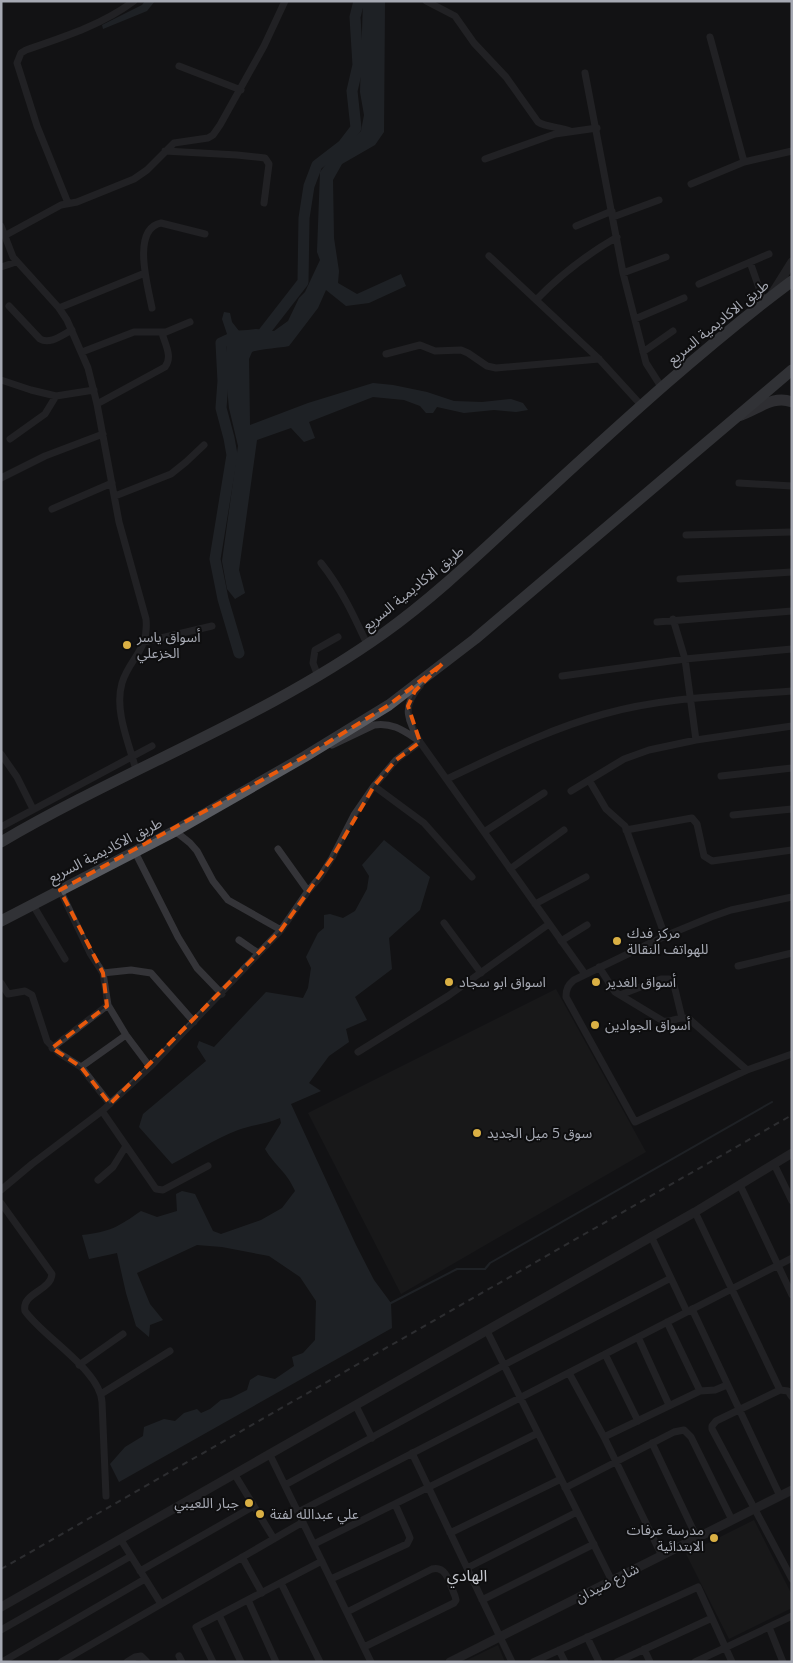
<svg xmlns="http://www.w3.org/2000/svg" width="793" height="1663" font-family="'Open Sans','Noto Sans Arabic',sans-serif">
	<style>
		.built { fill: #1f1f21 }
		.water { fill: #2e343b }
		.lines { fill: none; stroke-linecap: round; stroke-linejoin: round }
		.stream { stroke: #2e343b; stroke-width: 2 }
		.river { stroke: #2e343b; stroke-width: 11 }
		.minor { stroke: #343438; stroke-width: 7 }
		.tertiary { stroke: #343438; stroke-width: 9 }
		.primary { stroke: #505157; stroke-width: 11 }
		.trunk { stroke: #585a60; stroke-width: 11 }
		.rail { stroke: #4d4e53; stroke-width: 2; stroke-dasharray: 6 5; stroke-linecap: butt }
		.marked { fill: none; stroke: #e8590c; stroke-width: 4; stroke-dasharray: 10 6; stroke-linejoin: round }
		.poi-dot { fill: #dab044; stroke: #0e0e0f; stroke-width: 2 }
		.labels { text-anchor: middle; stroke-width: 4; stroke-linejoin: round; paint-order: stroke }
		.street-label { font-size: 14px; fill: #a6a9b3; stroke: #0e0e0f }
		.poi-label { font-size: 14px; fill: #a6a9b3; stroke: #0e0e0f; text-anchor: start }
		.quarter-label { font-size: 16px; fill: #c6c8cf; stroke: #0e0e0f }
	</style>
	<rect width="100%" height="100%" fill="#131314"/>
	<path class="built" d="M556 989 646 1152 401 1294 308 1113Z
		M754 1520 792 1595V1608L729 1639 686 1554Z
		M498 1645 505 1662H463Z"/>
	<path class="water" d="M145 1H155L147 11 103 29 102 25 142 5Z
		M363 1H385L384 132 375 145 342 164 333 180 334 238 339 271 338 283 357 294 401 274 406 286 369 303 346 306 326 290 318 308 289 346C280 348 258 349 252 352L249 359 250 425 308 403 373 383 393 385 427 392 454 401 482 402 511 399 523 403 528 410 516 412 494 410 464 413 437 407 433 413H426L420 406 404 400 373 397 309 422 315 438 304 442 291 428 257 440 239 570 245 593 235 599 227 589 222 561 238 446 229 408 227 387V334L222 319 224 312 230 313 232 322 239 331 256 329 274 331 288 321 299 298 305 292 320 260 317 252 320 172 329 160 361 131 364 115 360 92Z
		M384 840 430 877 420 910 389 938 392 969 355 997 367 1020 346 1029 349 1042 329 1056 309 1083 321 1091 291 1104 356 1245 374 1280 391 1303 392 1328 119 1482 110 1464 125 1447 143 1436 144 1427 164 1419 175 1421 184 1413 197 1409 201 1413 210 1409 221 1400 231 1398 247 1390 250 1380 258 1375 275 1379 294 1366 292 1357 303 1353 315 1340 316 1301 300 1277 269 1256 222 1247 197 1245 137 1273 150 1304 163 1320 150 1325 149 1337 136 1326 126 1293 117 1253 89 1259 82 1235C110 1232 118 1227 141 1211L157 1217 177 1211 176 1194 182 1191 195 1194 213 1231 221 1234 261 1220 282 1208 295 1191C287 1172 275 1166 265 1149L281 1123 280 1118C266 1124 252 1125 238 1130 215 1139 193 1153 172 1164L139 1127 143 1114 206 1061 197 1047 199 1041 214 1047 266 992 303 998 308 988 311 968 306 957 318 933 324 928V915L330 914 343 918 355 911 367 889 369 876 362 865Z"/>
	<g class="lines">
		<path class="stream" d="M391 1303 457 1269H485L490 1263 772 1102"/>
		<path class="river" d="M239 653 223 599 215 559 232 455 229 438 221 408 223 381 221 343 236 336H261L303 282 304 218 309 186 317 165 343 145 356 128 352 91 358 65 355 17 359 1"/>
		<path class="minor" d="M426 1 455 16 474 43 506 77 538 122C547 128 559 126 570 131
			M710 37 744 162
			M179 66 241 90
			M585 73 623 273 646 363 662 388
			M165 151 237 155 265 158 269 164 264 203
			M485 159 555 134 597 128
			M691 184 744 162 792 151
			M68 203 37 126 17 63 21 53 26 50C64 37 102 25 134 1
			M613 217 659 200
			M1 226 13 257 59 308 67 320 88 368 97 404 119 522 146 619C149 651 130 657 122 683 114 711 129 743 136 770
			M576 226 612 211
			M6 235 61 205 77 202 134 179 147 170 174 143 208 138 213 135 220 125 264 46 285 1
			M489 256 599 359 641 405
			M750 262 764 302
			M1 267 16 262
			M623 273 666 257
			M699 284 769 254
			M536 300C560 275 586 255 617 237
			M9 306 40 339C50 345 62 335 72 330
			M59 308 145 273
			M152 308C148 287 131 229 161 223L205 234
			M635 319 684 298
			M82 352 134 332H166L190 322
			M643 352 673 331
			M386 354 420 345 435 351 461 350 468 353 487 366 496 368 599 359
			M1 380 31 390 56 396 94 390
			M97 404 165 367C173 357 165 344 162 333
			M10 439 45 414 56 396
			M1 478 45 456 103 434
			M739 483 792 486
			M115 496 171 474 186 462 204 445
			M52 509 112 483
			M686 535 792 532
			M321 563C341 588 354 616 367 644
			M680 579 792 572
			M673 619 685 659 696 740
			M657 622 792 611
			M144 642 212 626
			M318 676 313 663 315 650 338 637
			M562 676 685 659 792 649
			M420 686C401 707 408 720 420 742L585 974
			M332 745 374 725C392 722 404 731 418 740
			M1 754 17 777 33 809
			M721 776 792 768
			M447 779C498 755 549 729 604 714 664 697 729 696 792 691
			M589 780 606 809 625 826 665 936
			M374 786 424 823 472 877
			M571 791 624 759 649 750 696 740 792 726
			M733 815 792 809
			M1 827 152 746
			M626 830 692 818 697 824 704 856 712 861 792 850
			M175 831 190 843 197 851 213 881 228 900 281 930
			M484 832 544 793
			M278 849 308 891
			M135 852 178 937 197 968 222 994
			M510 869 564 830
			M60 890 90 953 103 973 108 1005 126 1035 150 1067
			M792 897 731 910 711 917 665 936 574 980C568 985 566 989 566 997L635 1122 747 1070 792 1054
			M535 904 586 877
			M33 905 65 959
			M444 923 481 973
			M239 940 258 953
			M561 941 587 925
			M738 966 792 953
			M599 967 615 992 663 1021C672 1023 680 1015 689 1019L747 1070
			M103 973 131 970 151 973 194 1022
			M1 983 8 994 25 991 32 995 47 1041 59 1053 81 1067 110 1104
			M620 995 661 979H669L674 985 682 1018
			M52 1048 108 1005
			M358 1052 448 996 549 924
			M81 1067 126 1035
			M102 1111 156 1189 163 1190 208 1166
			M774 1164 792 1201
			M98 1180 113 1167 126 1146
			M740 1185 792 1295
			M1 1190 32 1164 102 1111 150 1067 281 930 308 891 320 877 332 858 354 815 374 786 396 760 420 742
			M1 1203 52 1274C51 1291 21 1293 25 1311 43 1337 100 1370 102 1402L106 1496
			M695 1212 780 1390
			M651 1236 687 1312
			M692 1309 780 1496
			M667 1322 700 1391
			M487 1331 612 1581
			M638 1337 669 1405
			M605 1354 638 1421
			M79 1365 123 1334
			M569 1373 604 1437 662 1556
			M101 1394 170 1351
			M792 1397 788 1391 780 1390 716 1421 712 1426V1429L792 1579
			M356 1406 372 1438
			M604 1437 700 1391 715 1390 727 1385
			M652 1443 697 1538
			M412 1453 512 1662
			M270 1455 371 1662
			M235 1475 274 1539
			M285 1485 504 1365 671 1278
			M565 1488 674 1432 684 1430 691 1437 732 1520
			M298 1512 792 1258
			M450 1533 561 1479
			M121 1540 161 1604
			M314 1544 538 1433
			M242 1557 262 1593
			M467 1568 577 1512
			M140 1571 254 1506
			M331 1579 407 1544 410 1538 408 1533 395 1504
			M281 1583 320 1662
			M248 1600 276 1662
			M482 1600 594 1544
			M347 1612 432 1569C447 1565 450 1585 455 1596L456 1600 454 1603 364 1647
			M219 1615 241 1662
			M769 1627 783 1662
			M1 1630 131 1556
			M587 1637 599 1662
			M644 1649 650 1662
			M559 1650 565 1662
			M179 1656 182 1662
			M2 1662 145 1579
			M61 1662 303 1522
			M127 1662 135 1657 141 1656 147 1662
			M213 1662 196 1627 322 1561
			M533 1662 698 1587 732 1662
			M617 1662 712 1618
			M695 1662 792 1616"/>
		<path class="tertiary" d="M772 294 792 262
			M1 1607 695 1212 792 1153
			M450 1662 792 1490"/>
		<path class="primary" d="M738 416C756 411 773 394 792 402"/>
		<path class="trunk" d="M1 842C127 768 265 718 384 633 437 595 484 549 532 505 616 428 700 350 792 281
			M1 921 175 831 304 757 389 705 475 639 792 370"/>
		<path class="rail" d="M1 1569 792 1115"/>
	</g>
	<path d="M0 0H793V1663H0ZM442 664 415 691 408 706 420 742 396 760 374 786 332 858 281 930 110 1104 81 1067 52 1048 107 1006 103 973 60 890 304 757 389 705Z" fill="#131314" fill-opacity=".55" fill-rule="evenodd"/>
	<path class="marked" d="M442 664 415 691 408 706 420 742 396 760 374 786 332 858 281 930 110 1104 81 1067 52 1048 107 1006 103 973 60 890 304 757 389 705Z"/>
	<g class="poi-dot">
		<circle cx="127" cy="645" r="5"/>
		<circle cx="617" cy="941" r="5"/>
		<circle cx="449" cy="982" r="5"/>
		<circle cx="596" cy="982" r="5"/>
		<circle cx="595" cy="1025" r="5"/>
		<circle cx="477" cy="1133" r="5"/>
		<circle cx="249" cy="1503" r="5"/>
		<circle cx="260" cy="1514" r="5"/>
		<circle cx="714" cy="1538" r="5"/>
	</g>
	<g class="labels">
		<g class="street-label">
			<text transform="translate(718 322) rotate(-39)" y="5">طريق الاكاديمية السريع</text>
			<text transform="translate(413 588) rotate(-39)" y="5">طريق الاكاديمية السريع</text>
			<text transform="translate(105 850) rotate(-27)" y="5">طريق الاكاديمية السريع</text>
			<text transform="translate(607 1583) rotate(-27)" y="5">شارع ضيدان</text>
		</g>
		<g class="poi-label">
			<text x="137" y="642">أسواق ياسر<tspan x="137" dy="16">الخزعلي</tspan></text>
			<text x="627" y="938">مركز فدك<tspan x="627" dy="16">للهواتف النقالة</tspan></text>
			<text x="459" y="987">اسواق ابو سجاد</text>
			<text x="606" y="987">أسواق الغدير</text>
			<text x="605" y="1030">أسواق الجوادين</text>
			<text x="487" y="1138">سوق 5 ميل الجديد</text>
			<text x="239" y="1508" text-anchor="end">جبار اللعيبي</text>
			<text x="270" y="1519">علي عبدالله لفتة</text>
			<text x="704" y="1535" text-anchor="end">مدرسة عرفات<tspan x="704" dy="16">الابتدائية</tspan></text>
		</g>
		<g class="quarter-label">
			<text x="467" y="1581">الهادي</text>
		</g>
	</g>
	<rect width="793" height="1663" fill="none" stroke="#a6a9b3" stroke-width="5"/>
</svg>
